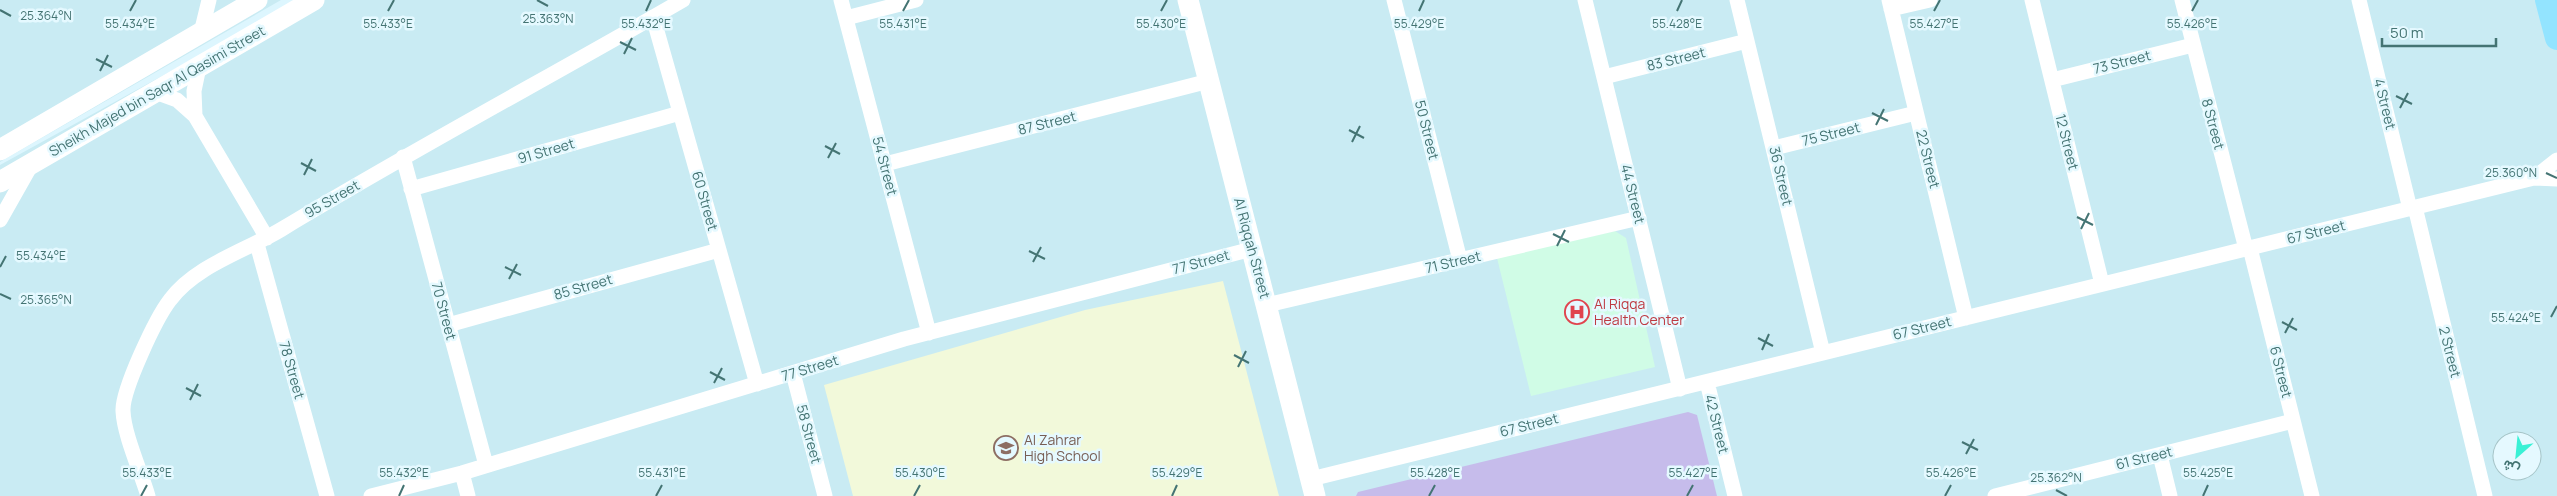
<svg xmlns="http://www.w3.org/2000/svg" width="2557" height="496" font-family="Manrope,Vazirmatn,sans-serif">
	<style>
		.residential { fill: #c9ebf3; fill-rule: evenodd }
		.education { fill: #f2f9da }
		.medical { fill: #d0fce6 }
		.green { fill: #c6bceb }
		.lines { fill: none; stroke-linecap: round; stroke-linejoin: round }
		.street { stroke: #fff; stroke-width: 15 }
		.secondary { stroke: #fff; stroke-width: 21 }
		.primary { stroke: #93e4ff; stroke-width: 24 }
		.ticks { fill: none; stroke: #447473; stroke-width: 2 }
		.labels { text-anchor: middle; stroke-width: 5; stroke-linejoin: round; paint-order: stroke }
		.street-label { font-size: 14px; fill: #447473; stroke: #e5f9ff }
		.health-label { font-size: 14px; fill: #be3a42; stroke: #e5f9ff; text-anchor: start }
		.education-label { font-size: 14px; fill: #785e54; stroke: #e5f9ff; text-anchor: start }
		.ticks-label { font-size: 12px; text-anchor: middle; fill: #447473; stroke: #e5f9ff; stroke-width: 5; stroke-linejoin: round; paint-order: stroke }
	</style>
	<rect width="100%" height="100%" fill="#ddf6fe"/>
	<path class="residential" d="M0 0H281L0 162Z
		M300 0H2557V496H0V165ZM2502 441H2532V471H2502Z"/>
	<path class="education" d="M1223 281 1279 496H853L824 385 1085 310Z"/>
	<path class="medical" d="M1615 231 1626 238 1655 367 1531 396 1497 258Z"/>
	<path class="green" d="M1688 412 1697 415 1717 496H1356L1358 492Z"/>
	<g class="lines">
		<path class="street" d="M841 0 929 333
			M1394 0 1460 260
			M1585 0 1680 389
			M1737 0 1823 353
			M1889 0 1966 318
			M2032 0 2102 284
			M2182 0 2246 249
			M2359 0 2410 209
			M1891 9 1930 0
			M653 17 757 384
			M846 18 916 0
			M201 33 209 0
			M1604 77 1747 41
			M2052 80 2193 45
			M155 92 177 100 195 116 267 238
			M195 116 194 91 199 67
			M1774 148 1916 113
			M403 157 486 465
			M885 164 1209 81
			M2534 178 2557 160
			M411 189 680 113
			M2415 207 2485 496
			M0 220 30 167
			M257 244 327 496
			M2250 248 2312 496
			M1267 305 1639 218
			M448 325 719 250
			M793 373 825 496
			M1707 382 1735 496
			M2160 455 2170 496
			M462 473 468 496
			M1311 479 2534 178 2557 179
			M148 496C141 472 124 435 123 411 122 390 156 318 170 300 196 265 246 251 282 229 414 149 550 77 683 0
			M371 496 462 473 904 339 1252 249
			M1995 496 2293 421"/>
		<path class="secondary" d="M1188 0 1315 496
			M0 150 257 0
			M0 182 314 0"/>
		<path class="primary" d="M2547 0 2557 38"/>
	</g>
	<path class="ticks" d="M537 0 548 6M0 10 11 16M130 11 136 0M388 11 394 0M646 11 651 0M903 11 909 0M1161 11 1167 0M1419 11 1424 0M1677 11 1682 0M1934 11 1940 0M2192 11 2198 0M620 42 636 50M624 54 632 38M96 59 112 67M100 71 108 55M2396 96 2412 104M2400 108 2408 93M1872 113 1888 121M1876 125 1884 109M1349 130 1364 138M1352 142 1360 126M825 146 840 154M828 158 836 143M301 163 316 171M2546 173 2557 178M304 175 312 159M2077 217 2093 225M2081 229 2089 213M1553 234 1569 242M1557 246 1565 230M1029 251 1045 259M1033 262 1041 247M0 267 6 256M505 267 521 275M509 279 517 264M0 294 11 299M2551 317 2557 306M2282 322 2297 330M2285 333 2293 318M1758 338 1773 346M1762 350 1769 334M1234 355 1249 363M1238 367 1246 351M710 372 725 380M714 383 722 368M186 388 201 396M190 400 198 384M1962 442 1978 450M1966 454 1974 439M2056 490 2067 496M141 496 147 485M399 496 404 485M656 496 662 485M914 496 920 485M1172 496 1177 485M1429 496 1435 485M1687 496 1693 485M1945 496 1951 485M2203 496 2208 485"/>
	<defs>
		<symbol id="hospital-ring" viewBox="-11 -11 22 22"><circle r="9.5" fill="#e5f9ff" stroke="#e0444e" stroke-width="1.5"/><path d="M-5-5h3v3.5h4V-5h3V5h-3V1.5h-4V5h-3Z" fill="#e0444e"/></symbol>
		<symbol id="school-ring" viewBox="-11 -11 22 22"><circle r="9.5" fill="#e5f9ff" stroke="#8d6e63" stroke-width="1.5"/><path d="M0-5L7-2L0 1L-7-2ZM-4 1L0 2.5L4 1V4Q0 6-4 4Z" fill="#8d6e63"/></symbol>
	</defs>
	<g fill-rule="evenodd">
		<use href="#hospital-ring" x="1563" y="298" width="28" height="28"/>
		<use href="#school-ring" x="992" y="434" width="28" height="28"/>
	</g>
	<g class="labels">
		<g class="street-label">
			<text transform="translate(1676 59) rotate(-14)" y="5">83 Street</text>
			<text transform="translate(2122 62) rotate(-14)" y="5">73 Street</text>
			<text transform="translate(157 91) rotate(-30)" y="5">Sheikh Majed bin Saqr Al Qasimi Street</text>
			<text transform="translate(2385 104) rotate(76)" y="5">4 Street</text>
			<text transform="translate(1047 123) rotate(-14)" y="5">87 Street</text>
			<text transform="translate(2213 124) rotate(75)" y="5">8 Street</text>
			<text transform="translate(1427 130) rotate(76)" y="5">50 Street</text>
			<text transform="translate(1831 134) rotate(-14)" y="5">75 Street</text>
			<text transform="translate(2067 142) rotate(76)" y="5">12 Street</text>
			<text transform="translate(546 151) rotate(-16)" y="5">91 Street</text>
			<text transform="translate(1928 159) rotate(76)" y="5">22 Street</text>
			<text transform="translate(885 166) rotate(75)" y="5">54 Street</text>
			<text transform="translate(1781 176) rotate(77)" y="5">36 Street</text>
			<text transform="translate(1633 194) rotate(76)" y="5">44 Street</text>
			<text transform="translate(332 199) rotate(-30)" y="5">95 Street</text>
			<text transform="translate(705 201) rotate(74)" y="5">60 Street</text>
			<text transform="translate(2316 232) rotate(-14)" y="5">67 Street</text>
			<text transform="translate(1252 248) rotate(75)" y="5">Al Riqqah Street</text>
			<text transform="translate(1201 262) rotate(-15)" y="5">77 Street</text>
			<text transform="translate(1453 262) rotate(-13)" y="5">71 Street</text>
			<text transform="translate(583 287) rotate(-16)" y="5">85 Street</text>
			<text transform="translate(444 311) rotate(75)" y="5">70 Street</text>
			<text transform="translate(1922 328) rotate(-14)" y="5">67 Street</text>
			<text transform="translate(2450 352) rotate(76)" y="5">2 Street</text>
			<text transform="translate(810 368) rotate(-17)" y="5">77 Street</text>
			<text transform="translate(292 370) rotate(74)" y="5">78 Street</text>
			<text transform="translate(2281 372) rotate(76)" y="5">6 Street</text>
			<text transform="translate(1717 424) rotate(76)" y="5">42 Street</text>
			<text transform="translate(1529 425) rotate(-14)" y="5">67 Street</text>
			<text transform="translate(809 434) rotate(75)" y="5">58 Street</text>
			<text transform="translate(2144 458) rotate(-14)" y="5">61 Street</text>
		</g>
		<g class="health-label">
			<text x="1594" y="309">Al Riqqa<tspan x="1594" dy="16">Health Center</tspan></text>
		</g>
		<g class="education-label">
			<text x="1024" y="445">Al Zahrar<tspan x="1024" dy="16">High School</tspan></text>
		</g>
	</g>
	<g class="ticks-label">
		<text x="46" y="20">25.364°N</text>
		<text x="548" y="23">25.363°N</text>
		<text x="130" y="28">55.434°E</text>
		<text x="388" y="28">55.433°E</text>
		<text x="646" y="28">55.432°E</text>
		<text x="903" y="28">55.431°E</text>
		<text x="1161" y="28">55.430°E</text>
		<text x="1419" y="28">55.429°E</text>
		<text x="1677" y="28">55.428°E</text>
		<text x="1934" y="28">55.427°E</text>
		<text x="2192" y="28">55.426°E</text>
		<text x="2511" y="177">25.360°N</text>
		<text x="41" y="260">55.434°E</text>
		<text x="46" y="304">25.365°N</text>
		<text x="2516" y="322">55.424°E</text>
		<text x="147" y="477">55.433°E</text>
		<text x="404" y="477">55.432°E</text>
		<text x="662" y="477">55.431°E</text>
		<text x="920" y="477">55.430°E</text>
		<text x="1177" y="477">55.429°E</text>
		<text x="1435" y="477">55.428°E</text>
		<text x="1693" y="477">55.427°E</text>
		<text x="1951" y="477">55.426°E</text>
		<text x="2208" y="477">55.425°E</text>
		<text x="2056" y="482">25.362°N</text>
	</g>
	<g transform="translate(2517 456) rotate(207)"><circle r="24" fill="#e5f9ff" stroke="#a5c4c7"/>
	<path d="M0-4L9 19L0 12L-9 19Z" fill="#39f1d5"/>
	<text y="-8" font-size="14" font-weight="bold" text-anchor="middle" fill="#447473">ش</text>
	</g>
	<path d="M2382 38v8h114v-8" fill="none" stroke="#447473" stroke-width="2.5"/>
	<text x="2390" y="38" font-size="15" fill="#447473" stroke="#e5f9ff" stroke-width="4" paint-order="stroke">50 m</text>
</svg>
